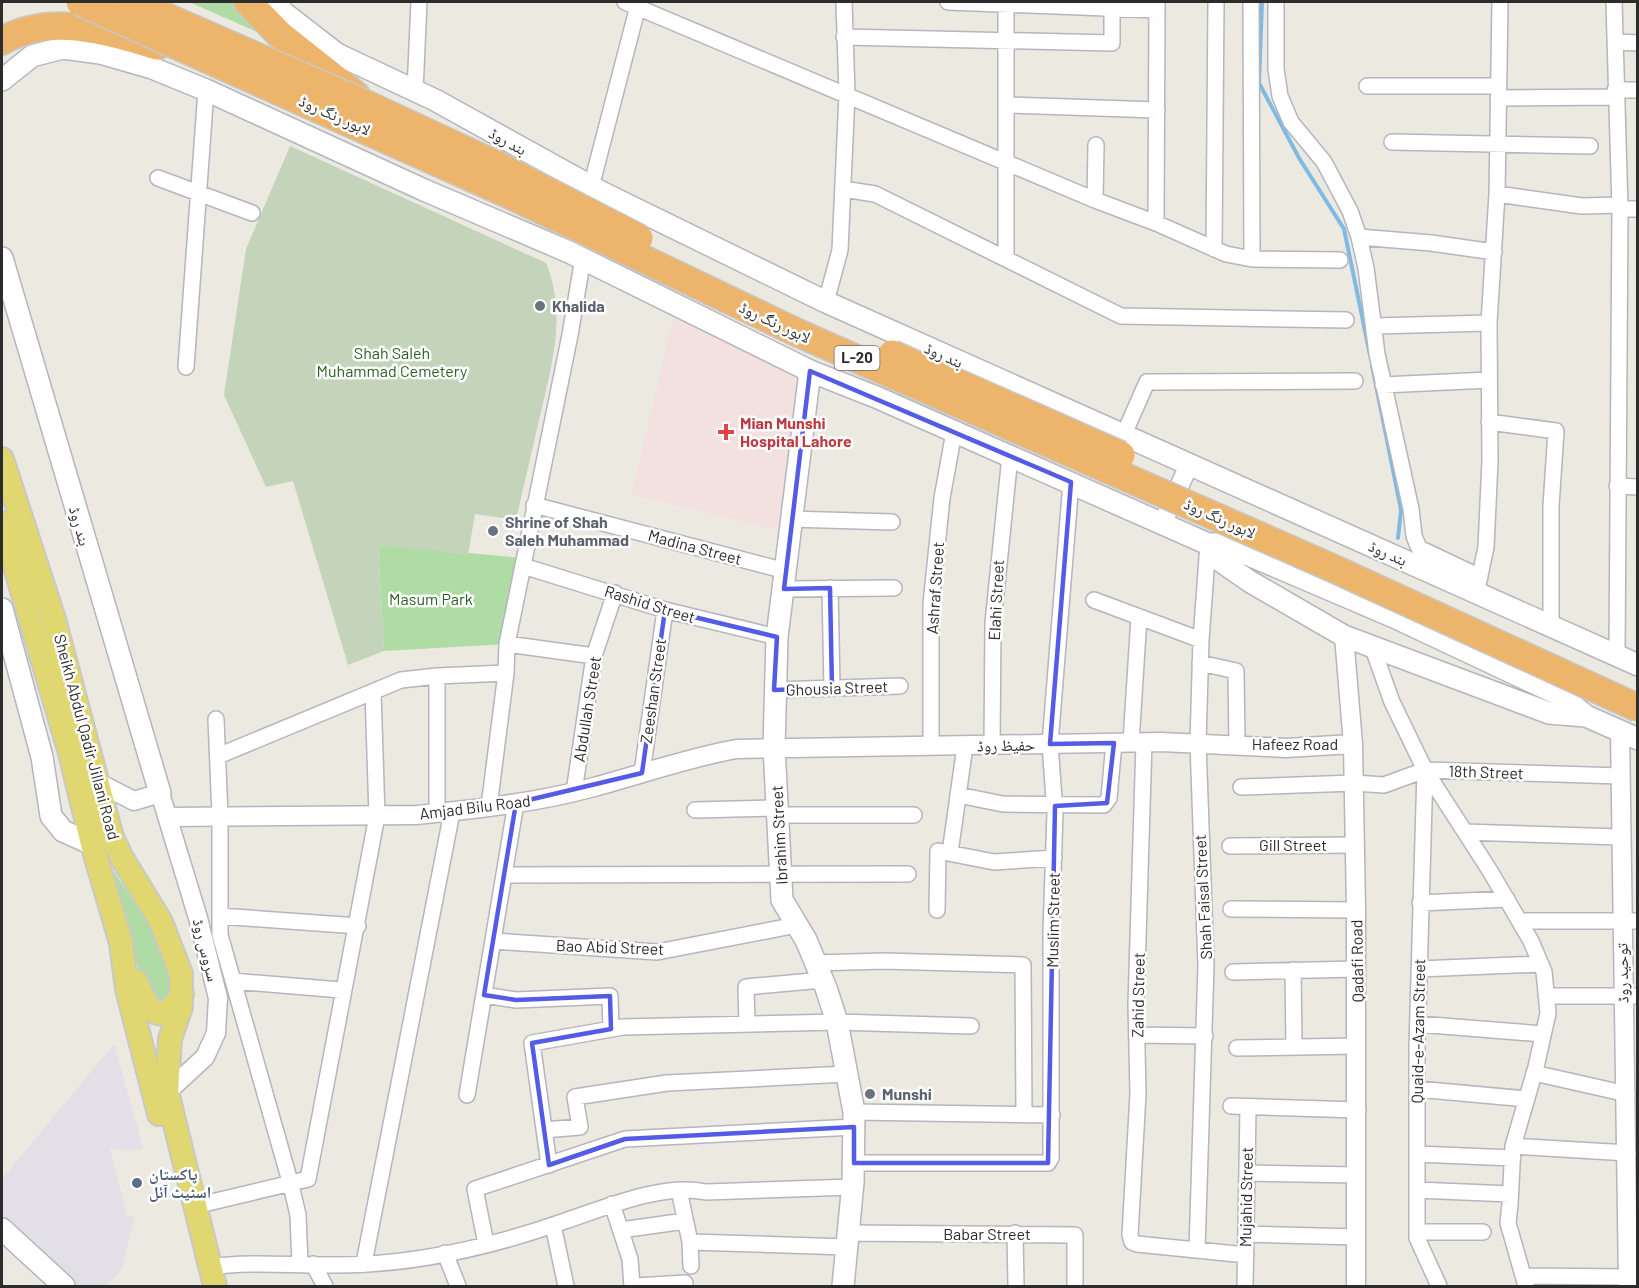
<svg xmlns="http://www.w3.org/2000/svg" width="1639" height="1288" font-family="Barlow,'Noto Naskh Arabic',sans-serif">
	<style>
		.industrial { fill: #e2e0e6 }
		.medical { fill: #f2e1df }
		.green { fill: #afdca4 }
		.cemetery { fill: #c3d4ba }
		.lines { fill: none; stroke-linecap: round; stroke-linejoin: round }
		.stream { stroke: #80bae2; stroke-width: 4 }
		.minor-casing { stroke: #b4b5be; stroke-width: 18 }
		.tertiary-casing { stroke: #b4b5be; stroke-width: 21 }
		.secondary-casing { stroke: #b4b5be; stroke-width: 24 }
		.primary-casing { stroke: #c8c8c8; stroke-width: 26 }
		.motorway-casing { stroke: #c8c8c8; stroke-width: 30 }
		.minor { stroke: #fff; stroke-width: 15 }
		.tertiary { stroke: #fff; stroke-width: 18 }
		.secondary { stroke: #fff; stroke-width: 21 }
		.primary { stroke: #e1d770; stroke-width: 22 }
		.motorway { stroke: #ecb56b; stroke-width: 27 }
		.motorway-bridge-casing { stroke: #c8c8c8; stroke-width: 30; stroke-linecap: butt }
		.motorway-bridge { stroke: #ecb56b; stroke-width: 27 }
		.marked { fill: none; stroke: #545be6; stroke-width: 4.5; stroke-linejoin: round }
		.worship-dot { fill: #6b7280; stroke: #fff; stroke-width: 2 }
		.health-dot { fill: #e0444e; stroke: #fff; stroke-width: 2 }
		.service-dot { fill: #5c6f8a; stroke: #fff; stroke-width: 2 }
		.labels { text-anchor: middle; stroke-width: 5; stroke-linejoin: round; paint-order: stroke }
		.shield { fill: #fff; stroke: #6b6b6b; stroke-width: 1.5 }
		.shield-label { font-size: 15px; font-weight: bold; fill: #2c2c2c }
		.street-label { font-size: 16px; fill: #2c2c2c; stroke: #fff }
		.worship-label { font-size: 16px; font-weight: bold; fill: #5b616d; stroke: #fff; text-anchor: start }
		.park-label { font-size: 16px; fill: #286223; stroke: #fff }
		.health-label { font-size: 16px; font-weight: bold; fill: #be3a42; stroke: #fff; text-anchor: start }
		.service-label { font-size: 16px; font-weight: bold; fill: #4e5e75; stroke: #fff; text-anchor: start }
	</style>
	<rect width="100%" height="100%" fill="#ece9e1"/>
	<path class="industrial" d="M114 1044 144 1150 110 1149 127 1216H135L121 1270 106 1286H65L2 1228V1179Z"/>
	<path class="medical" d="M676 304 813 370 793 534 632 494Z"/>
	<path class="green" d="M189 2H236L271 38Z
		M378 545 523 558 507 644 384 651Z
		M94 818 111 867 158 939 172 974 170 999 162 1006 146 991 129 941Z"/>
	<path class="cemetery" d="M290 146 546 263C567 313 552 365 540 416 532 451 524 485 516 520L475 514 468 555 378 545 384 651 348 665 293 481 266 487 224 395 246 249Z"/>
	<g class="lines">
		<path class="stream" d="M1262 2 1259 83 1299 158 1344 229 1370 355
			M1372 365 1401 510 1398 538"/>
		<defs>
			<path id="minor" d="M625 2 1095 200 1156 223 1226 254 1252 259 1251 2
				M948 2 1157 10
				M1276 2V69L1280 96 1291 122 1324 162 1350 211 1359 237 1366 268 1377 354 1411 509 1414 536 1419 548 1480 577
				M1614 2 1620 209 1617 655
				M844 37 1112 43V9
				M1615 42 1638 43
				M1367 86H1498
				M1615 90H1638
				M415 91 419 2
				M1498 98 1616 97
				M1007 105 1157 110
				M1392 142 1590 146
				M158 178 252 213
				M591 187 639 2
				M843 189 875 194 1121 316 1346 320
				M1497 194 1582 206 1620 205
				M1095 200 1096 145
				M1620 209H1638
				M1156 223 1157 2
				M1359 237 1431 243 1494 252
				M1214 249 1216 2
				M1006 259V2
				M1252 259 1340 260
				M826 302 840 250 847 94 844 2
				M1374 326 1489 323
				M186 367 206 90
				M1383 385 1489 380
				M1489 422 1556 431 1551 506V626
				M1124 434 1147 382 1355 381
				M1617 486 1638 487
				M534 505 786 571
				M790 519 892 522
				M523 566 665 610 777 637
				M1478 585 1486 547 1490 461 1489 323 1497 194 1500 2
				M830 588 832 688
				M784 589 894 588
				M1094 600 1201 640
				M507 644 594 656
				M1372 646 1392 702 1425 770 1490 871 1531 941 1544 972 1548 1013 1536 1067 1513 1146 1510 1204 1508 1223 1526 1286
				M1200 663 1236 671 1237 744
				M437 676 506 673
				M774 690 900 686
				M216 719 220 816V935L291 1185 298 1215 300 1264
				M1131 742 1139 617
				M1144 742 1136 1004 1138 1094 1130 1235 1132 1242 1137 1244 1246 1255
				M992 745 993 623 1010 456
				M931 746V604L942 498 954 432
				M218 756 401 680 437 676V813
				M1425 770 1417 1046V1238L1439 1286
				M642 773 665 610
				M1241 787 1354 783 1384 785 1425 770 1621 776
				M574 792 594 656 615 593
				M958 795 1003 804 1104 805 1109 798 1114 743
				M489 807 506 673 507 644 570 335 583 258
				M695 810 777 808
				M777 815H914
				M1465 832 1621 837
				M1230 846 1355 845
				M950 853 965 746
				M504 875 908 874
				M1420 903 1507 899
				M1231 909 1356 910
				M937 910 938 851 994 862 1054 858
				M220 916 358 926
				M1520 921H1638
				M493 941 657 952 797 925
				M815 963 884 961 1023 965 1024 1115
				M1419 969 1541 964
				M1293 970 1294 1047
				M1233 972 1357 969
				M233 981 341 990
				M484 995 516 1000 610 996 611 1029
				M1546 996H1638
				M747 1024 746 987 823 980
				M1418 1024 1543 1034
				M1137 1035 1205 1036
				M1237 1048 1357 1046
				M1534 1073 1627 1094
				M1417 1089 1527 1099
				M467 1095 516 803
				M1231 1106 1358 1110
				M854 1112 1052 1115
				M544 1130 580 1127 575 1097 667 1083 847 1074
				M1513 1146 1628 1153
				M1417 1154 1513 1158
				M854 1163H1048L1051 1158V933L1055 813 1050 744 1071 482
				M549 1165 532 1043 623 1027 837 1022 971 1026
				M1247 1173 1357 1175
				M679 1190 690 1242 691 1266
				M1417 1190 1510 1194
				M612 1204 630 1259 632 1286
				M195 1206 308 1179 377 816 373 692
				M553 1225 566 1286
				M621 1230 685 1221
				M1417 1232H1483
				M848 1233 1075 1235V1286
				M1015 1233 1016 1286
				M1246 1234 1356 1237
				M690 1242 847 1247
				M486 1244 475 1189 625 1139 854 1127
				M1197 1250 1206 965 1198 743 1201 640 1208 544
				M445 1253 458 1286
				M364 1263 452 812
				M313 1264 325 1286
				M210 1267C253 1261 294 1266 337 1265 413 1265 494 1246 565 1221 607 1207 662 1183 706 1192L853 1187
				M1523 1276 1628 1277
				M636 1286 685 1283V1286
				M1245 1286 1248 1108"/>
			<path id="tertiary" d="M1162 524 1189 465
				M1344 636 1353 744 1356 910V1286
				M1620 731 1628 1286
				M99 783 134 801 160 793 198 918 218 998 216 1033 205 1057 167 1092
				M169 817 417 815C476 809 536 803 594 787 642 774 687 758 736 749L1161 742 1286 748 1353 744"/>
			<path id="secondary" d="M275 2 284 13 337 54 435 100 603 193 826 302 1638 665
				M2 80 32 56 63 48 100 53 152 68 206 90 424 190 569 252 810 371 876 397 1208 544H1223L1394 617 1560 695 1586 716 1638 739
				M2 258 160 793
				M810 371 777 637 774 747 782 900 806 940 826 988 837 1022 854 1112 853 1183 843 1286
				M1208 544 1216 558 1249 581 1344 636 1549 713 1586 716
				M2 609 42 757 51 816 63 831 92 844
				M2 1229 64 1286"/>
			<path id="primary" d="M2 459 54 619 112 837 122 858 161 922 181 974V1007L170 1039 167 1092 215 1286
				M2 523 70 753 92 844 121 943 127 989 159 1114
				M136 981C147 1008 158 1031 182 994"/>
			<path id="motorway" d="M248 2 279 34 356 95
				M2 41C49 13 108 31 157 46"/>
		</defs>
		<use href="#minor" class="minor-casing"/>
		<use href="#tertiary" class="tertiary-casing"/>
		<use href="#secondary" class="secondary-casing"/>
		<use href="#primary" class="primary-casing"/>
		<use href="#motorway" class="motorway-casing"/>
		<use href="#minor" class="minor"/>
		<use href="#tertiary" class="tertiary"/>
		<use href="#secondary" class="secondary"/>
		<use href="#primary" class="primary"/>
		<use href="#motorway" class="motorway"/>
		<defs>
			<path id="motorway-bridge" d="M80 2 510 195 798 333 1330 567 1638 708
				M132 2 368 105 495 164 639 238
				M892 354 1121 455"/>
		</defs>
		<use href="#motorway-bridge" class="motorway-bridge-casing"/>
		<use href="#motorway-bridge" class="motorway-bridge"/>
	</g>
	<path class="marked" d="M810 371 1071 482 1050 744 1114 743 1107 803 1055 806 1048 1163H854V1127L625 1139 549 1165 532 1043 611 1029 610 996 516 1000 484 995 516 803 642 773 665 610 777 637 774 690 832 688 830 588 784 589Z"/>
	<g class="worship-dot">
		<circle cx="540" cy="306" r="6"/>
		<circle cx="493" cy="531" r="6"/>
		<circle cx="870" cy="1094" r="6"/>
	</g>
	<path class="health-dot" d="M723 423h6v6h6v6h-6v6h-6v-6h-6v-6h6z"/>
	<circle class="service-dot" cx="137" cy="1183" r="6"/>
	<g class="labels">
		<rect class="shield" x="834.5" y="346" width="45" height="24" rx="4.5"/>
		<g class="shield-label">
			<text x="857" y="363">L-20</text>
		</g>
		<g class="street-label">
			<text transform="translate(335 115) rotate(24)" y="6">لاہور رنگ روڈ</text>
			<text transform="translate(508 141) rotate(29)" y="6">بند روڈ</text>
			<text transform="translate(775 322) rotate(25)" y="6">لاہور رنگ روڈ</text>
			<text transform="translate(944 355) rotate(24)" y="6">بند روڈ</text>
			<text transform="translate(1220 518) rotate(24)" y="6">لاہور رنگ روڈ</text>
			<text transform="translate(80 526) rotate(74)" y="6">بند روڈ</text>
			<text transform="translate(695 547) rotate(15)" y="6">Madina Street</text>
			<text transform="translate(1388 553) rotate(24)" y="6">بند روڈ</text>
			<text transform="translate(935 588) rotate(-86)" y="6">Ashraf Street</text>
			<text transform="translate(996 600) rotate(-87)" y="6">Elahi Street</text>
			<text transform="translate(650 604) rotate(17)" y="6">Rashid Street</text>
			<text transform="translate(837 688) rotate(-2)" y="6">Ghousia Street</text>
			<text transform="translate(653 691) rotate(-82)" y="6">Zeeshan Street</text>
			<text transform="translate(587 709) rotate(-81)" y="6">Abdullah Street</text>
			<text transform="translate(87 737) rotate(75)" y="6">Sheikh Abdul Qadir Jillani Road</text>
			<text x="1295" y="750">Hafeez Road</text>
			<text transform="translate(1006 745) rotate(-1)" y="6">حفیظ روڈ</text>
			<text transform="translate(1486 772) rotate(2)" y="6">18th Street</text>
			<text transform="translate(475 807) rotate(-7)" y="6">Amjad Bilu Road</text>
			<text transform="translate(779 835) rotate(-93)" y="6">Ibrahim Street</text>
			<text x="1293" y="851">Gill Street</text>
			<text transform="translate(1203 897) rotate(-93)" y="6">Shah Faisal Street</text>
			<text transform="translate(1053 920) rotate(-89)" y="6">Muslim Street</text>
			<text transform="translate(610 947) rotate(2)" y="6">Bao Abid Street</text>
			<text transform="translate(206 950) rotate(76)" y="6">سروس روڈ</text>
			<text transform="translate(1357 961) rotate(-91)" y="6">Qadafi Road</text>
			<text transform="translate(1622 973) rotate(-91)" y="6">توحید روڈ</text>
			<text transform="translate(1138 995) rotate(-89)" y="6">Zahid Street</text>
			<text transform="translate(1418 1031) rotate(-89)" y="6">Quaid-e-Azam Street</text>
			<text transform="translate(1246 1197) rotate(-89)" y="6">Mujahid Street</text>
			<text x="987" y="1240">Babar Street</text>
		</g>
		<g class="worship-label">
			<text x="552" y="312">Khalida</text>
			<text x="505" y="528">Shrine of Shah<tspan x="505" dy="18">Saleh Muhammad</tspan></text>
			<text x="882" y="1100">Munshi</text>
		</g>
		<g class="park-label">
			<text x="392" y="359">Shah Saleh<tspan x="392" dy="18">Muhammad Cemetery</tspan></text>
			<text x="431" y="605">Masum Park</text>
		</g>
		<g class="health-label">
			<text x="740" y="429">Mian Munshi<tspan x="740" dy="18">Hospital Lahore</tspan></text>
		</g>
		<g class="service-label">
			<text x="149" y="1180">پاکستان<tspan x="149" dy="18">اسٹیٹ آئل</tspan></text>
		</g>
	</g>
	<rect width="1639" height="1288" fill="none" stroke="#2c2c2c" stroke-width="6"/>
</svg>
